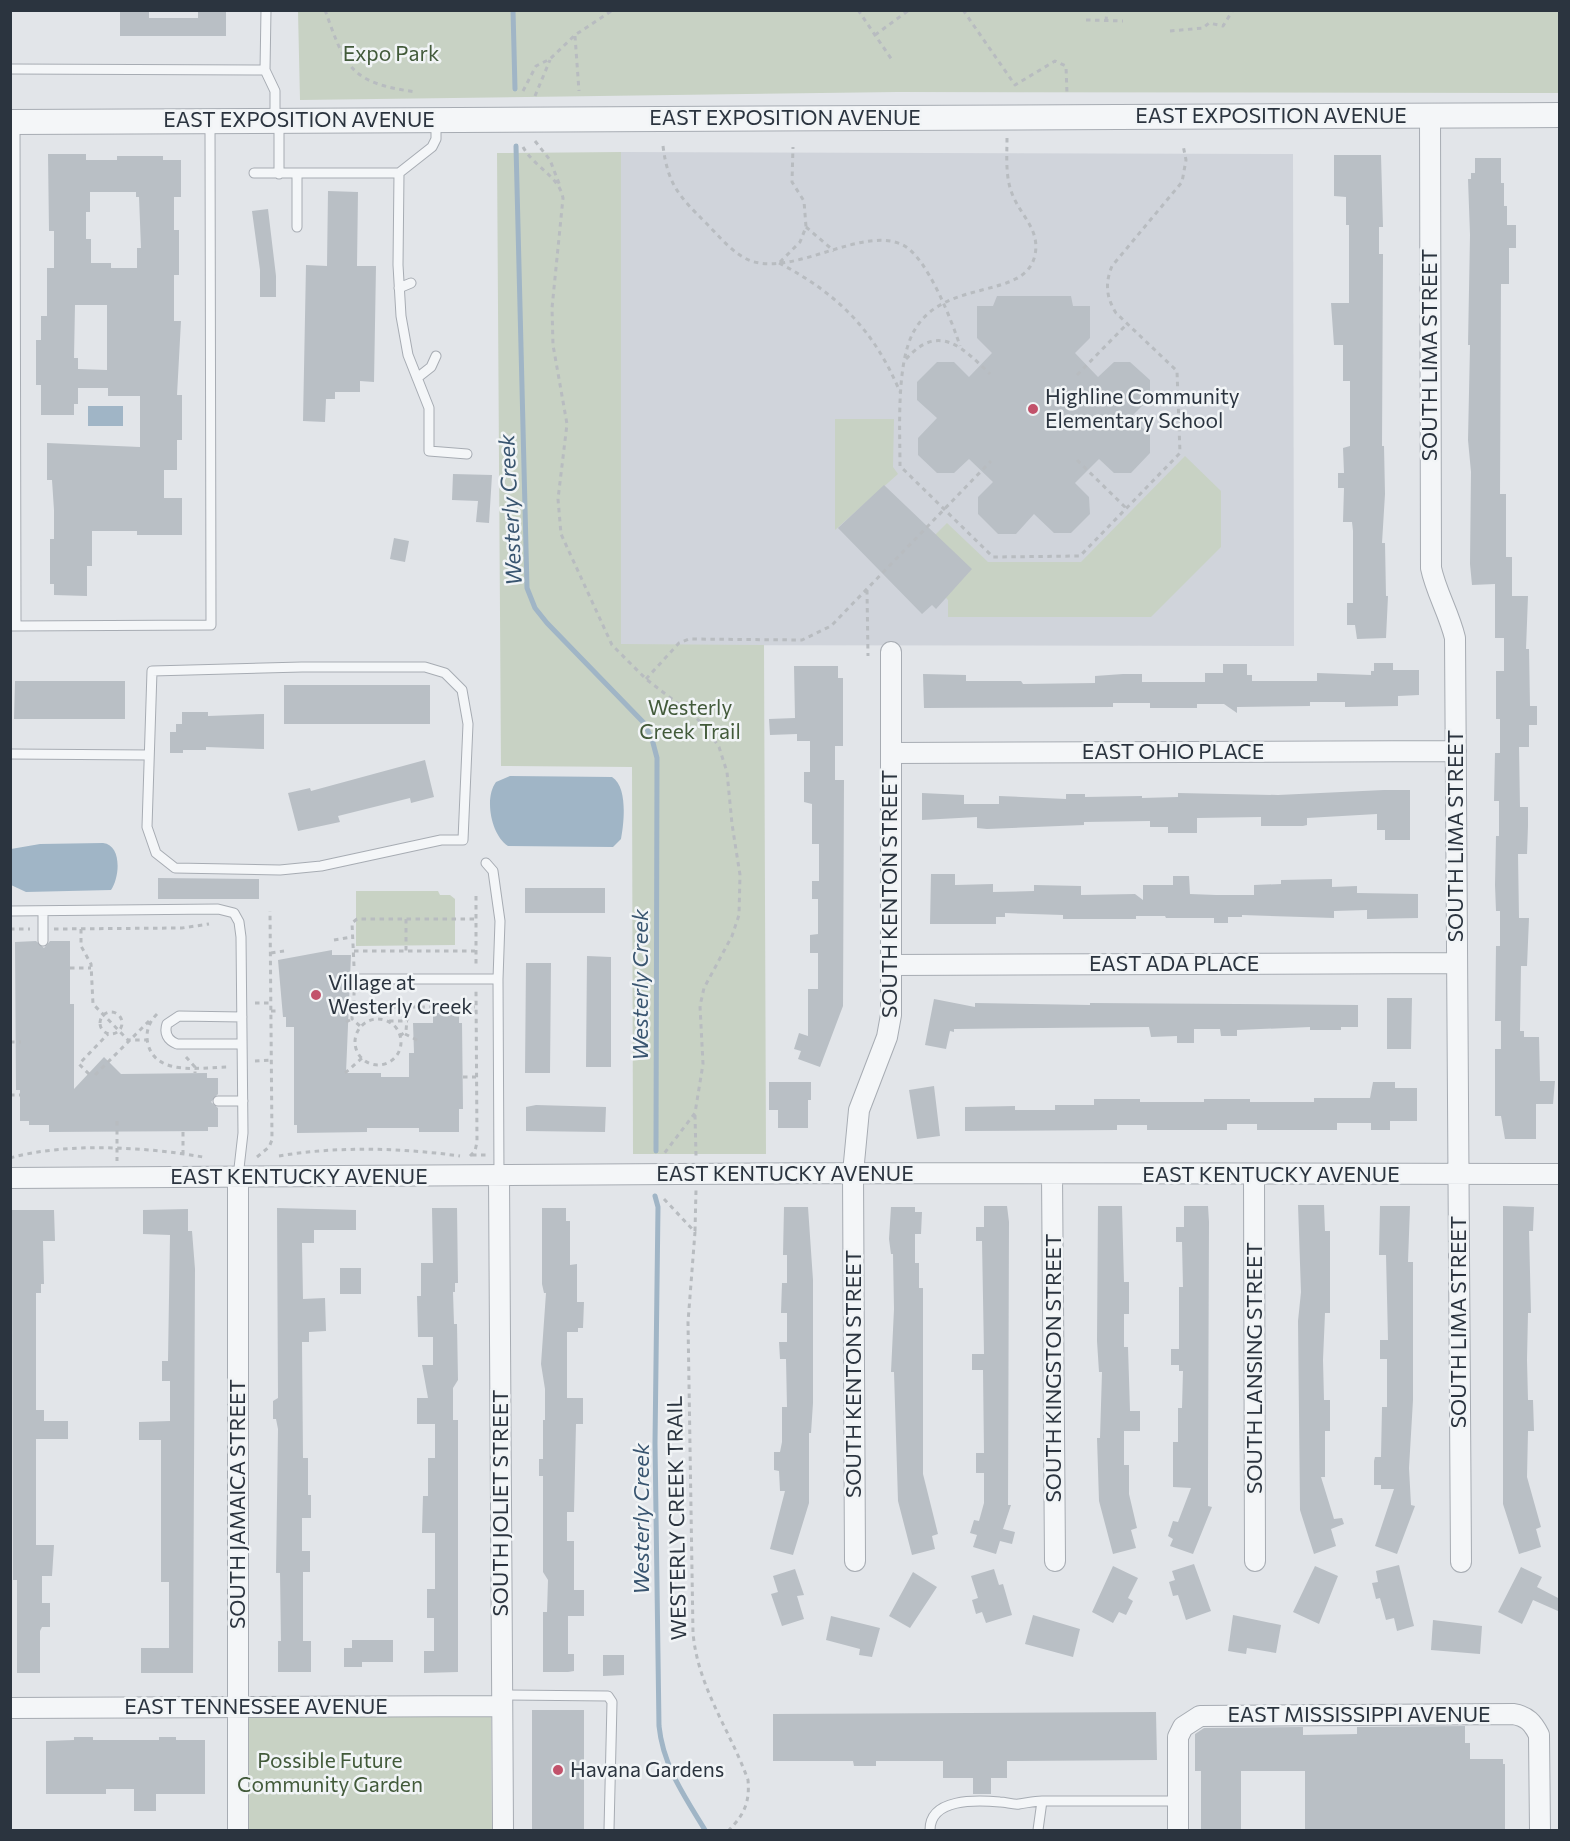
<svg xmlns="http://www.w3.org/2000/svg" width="1570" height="1841" font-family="Commissioner,sans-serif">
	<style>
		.built { fill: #d0d4db }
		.green { fill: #c8d2c4 }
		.water { fill: #a0b5c6 }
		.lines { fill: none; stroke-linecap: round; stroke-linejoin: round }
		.stream { stroke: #a0b5c6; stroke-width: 5 }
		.building { fill: #b9bfc5; fill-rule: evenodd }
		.service-casing { stroke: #a7acb3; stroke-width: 11 }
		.minor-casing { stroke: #a7acb3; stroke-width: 22 }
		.tertiary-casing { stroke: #a7acb3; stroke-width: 26 }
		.path { stroke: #b8bcc0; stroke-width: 3; stroke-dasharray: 4.5 4.5; stroke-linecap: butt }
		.service { stroke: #f4f6f8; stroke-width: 9 }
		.minor { stroke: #f4f6f8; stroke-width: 20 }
		.tertiary { stroke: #f4f6f8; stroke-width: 24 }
		.poi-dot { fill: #c2526b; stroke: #f1f4f6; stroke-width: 2 }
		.labels { text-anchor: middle; stroke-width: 5; stroke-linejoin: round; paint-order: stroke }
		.park-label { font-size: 21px; fill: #425a3a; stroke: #f1f4f6 }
		.street-label { font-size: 21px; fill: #2b343f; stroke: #f1f4f6 }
		.poi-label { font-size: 21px; fill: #2b343f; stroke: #f1f4f6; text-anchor: start }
		.water-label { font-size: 22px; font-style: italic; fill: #395570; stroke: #f1f4f6 }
	</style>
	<rect width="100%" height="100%" fill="#e2e5e9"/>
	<path class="built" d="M621 152 1293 154 1294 646 621 645Z"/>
	<path class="green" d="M298 11H1559V93L897 92 300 100Z
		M621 152V644L764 645 766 1154H633L632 767 501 766 497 153Z
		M835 419H894L893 467 898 474 835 530Z
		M1185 456 1221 491V547L1151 617H948V600L910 560 947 523 988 562H1081Z
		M356 891H438L440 895H450L455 899V945L356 946Z
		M491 1713 492 1830H246V1715Z"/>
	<path class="water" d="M88 406H123V426H88Z
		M510 776 612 777C628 787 624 823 621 839L613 847 508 846C491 835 484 798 496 782Z
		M103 843C122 845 120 877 111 890L26 892 11 885V849L40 844Z"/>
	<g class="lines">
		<path class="stream" d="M513 10 515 89
			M516 146 527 588 535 608 547 623 644 723 652 739 657 758 656 1151
			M655 1196 658 1207 655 1443 659 1726C663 1766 685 1797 705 1830"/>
	</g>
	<path class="building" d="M120 10H149V18H198V10H226V36H120Z
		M48 154H86V160H117V156H163V160H181V197H174V230H179V275H174V321H181L177 395H182V440H177V470H164V498H182V535H137V531H92V566H87V596L54 595V584H50V539H54V510L52 480H47V443L140 447V396H108V388H78V404H74V415H41V385H36V340H41V316H47V268H54V231H49ZM90 192H136V197H139L141 248H137V268H111V263H91V239H86V212H90ZM75 305H107V370L78 369V358H74Z
		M1334 155H1381L1383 227H1379V254H1383L1382 446H1384L1385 494 1382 543H1385L1386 596H1388L1386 638 1357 639 1355 625H1347V603H1353V531L1352 522H1343L1344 488H1338V473H1344L1343 448 1350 446V381H1343V345H1334L1331 303H1349V225H1346V197L1334 196Z
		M1475 158H1501V183H1504V206H1507V225H1516V248H1509V284H1501L1500 494H1506V557H1512V596H1528L1526 649H1529L1530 706H1537V725H1529V747H1519L1520 807H1528V826L1527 854H1518L1519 918H1529L1527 966H1521L1520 1031H1524V1037H1539L1540 1081H1555L1553 1104H1536V1139H1505L1501 1116H1495V1049H1501V1021H1495L1496 946H1500V911H1496L1495 885 1496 836H1499V801H1494L1495 753H1500V719H1496V671H1504V638H1495V584L1472 585 1470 564 1471 472 1468 440 1470 345H1468L1470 235 1468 179H1471V173H1475Z
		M328 191 358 192 357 266H376L374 382 360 381V392H335V399H326L325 422 303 421 306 265 327 266Z
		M268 209 276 276V297H260V270L252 211Z
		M997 296H1071L1073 306H1090V338L1075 353 1098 377 1114 362H1130L1150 380V398L1131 417 1150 435V453L1131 473H1114L1099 459 1075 483 1089 497 1090 514 1071 533H1054L1034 514 1016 534H998L978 514V497L993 482 969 459 954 473H937L918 455V438L937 418 917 400V382L937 362H954L969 377 992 353 977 338V306H993Z
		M453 474 492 475 489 523 476 522 478 501 452 500Z
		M884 485 972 569 936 609 932 605 922 614 838 528Z
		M394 538 409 541 405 562 390 559Z
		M1374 663H1393V670H1419V695L1398 696V706L1345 707V702H1310V706L1237 707V713L1224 704H1197V708H1150V703H1113V707L924 708 923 674 966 675V681H1021L1023 684 1095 683V676L1123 674H1142V682H1205V673H1223V664H1247V675H1252V681H1317V673L1371 675V671H1374Z
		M794 666H838V678H843V746H835V780H844L843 1006 820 1067 798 1059 801 1051 794 1049 799 1033 808 1036V989H818V953H810V935L818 934V899H812V881H819V844H812V804L804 802V772H810V741H797V734L770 735 769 719 795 718Z
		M15 681H125V719H14Z
		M284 685H430V724H284Z
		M182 712H208V716L264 714V749L206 747V750H183V753H170V732H176V724H182Z
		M425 760 434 797 411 803 410 798 338 816 340 822 298 831 288 793 310 788 311 791Z
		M1384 790H1410V840H1385V830H1377V814L1307 818V825L1303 826H1261V817L1197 818V833H1168V827H1150V821L1084 822V825L987 829 977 828V817L922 820V793L964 795V804H999V796L1066 799V794H1085V797L1142 796V798L1178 797V793L1278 795Z
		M931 874H955V885L993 884V892L1034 891V885L1081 886V895L1135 894 1143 900V885H1173V876H1189L1190 894 1216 895H1254V885L1281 884V880L1332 879V887L1357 886V893L1418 894V918L1367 919V910L1334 911V918L1242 915V917H1228V923H1214V918H1166L1165 916H1136V919H1063V915L1005 913V917H996V924H930Z
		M158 878 259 879V899H158Z
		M525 888H605V913H525Z
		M36 941 44 948 50 941H70V1004H74V1089L104 1057 121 1074 207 1073V1078H218V1094L211 1102 218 1108V1127H208V1131L49 1132V1125H29V1121H20V1090H16L15 942Z
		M332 950V955H351L346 1073H381V1077H409V1053H414L413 1023H433V1013H459V1023H462L463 1109H459V1132H419V1128H367V1132L297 1133V1125H294V1027H286V1017H283L278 960Z
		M587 956 611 957V1067H586Z
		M526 963H551L550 1073H525Z
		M1387 998H1412L1411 1049H1387Z
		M934 999 975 1007V1003L1090 1005V1003L1358 1005V1027H1341V1030H1310V1027L1237 1030V1036H1221L1220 1029H1194V1043H1177V1036L1151 1037 1149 1027 954 1029V1032L950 1031 946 1049 925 1045Z
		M769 1082H811V1100H808V1128H778V1110H769Z
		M1373 1082H1395V1088H1417V1121H1390V1130H1371V1123H1337V1130H1257V1124H1227V1130H1147V1125H1117V1130L965 1131V1107L1015 1106V1110H1055V1105H1094V1099H1140V1102H1204V1099H1250V1102H1314V1098H1370Z
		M934 1086 940 1136 917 1139 909 1090Z
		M536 1105 606 1107 605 1132 526 1131V1107Z
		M1298 1205H1324L1325 1231H1330V1313H1325L1323 1360 1324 1400H1330V1431H1325V1477H1321L1334 1519 1342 1518 1344 1524 1331 1529 1336 1546 1314 1554 1300 1510 1298 1321 1301 1292Z
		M984 1206H1007L1009 1222 1008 1505H1011L1003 1529 1015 1532 1012 1544 1000 1541 996 1554 973 1547 977 1535 970 1533 974 1520 979 1521 984 1503V1473H976V1453H984L983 1370H972V1354H984L982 1241H976V1227H984Z
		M1098 1206H1122L1124 1282H1129V1314H1124V1347H1128L1130 1411H1140V1431H1124V1465H1129V1494L1137 1528 1131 1530 1136 1548 1113 1554 1099 1501 1097 1438H1100L1102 1372H1099L1097 1341Z
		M1184 1206H1208L1209 1222 1208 1472V1506L1212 1507 1193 1554 1170 1546 1173 1539 1168 1536 1173 1521 1178 1522 1191 1488 1173 1487V1442H1178V1408H1182L1183 1371H1179V1365H1171V1349H1179V1287H1183L1182 1242H1176V1227H1184Z
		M1380 1206H1410L1408 1262H1413V1400L1409 1468 1411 1505 1415 1506 1397 1554 1375 1546 1394 1489H1381V1485H1374V1461L1375 1457H1381L1382 1407H1387V1359H1380V1340H1388L1386 1255H1379Z
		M1503 1206 1534 1207 1533 1231H1529L1531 1313H1528L1527 1360 1528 1400H1533L1534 1431H1528L1527 1477 1541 1527 1536 1529 1541 1547 1519 1554 1503 1504Z
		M784 1207H808L813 1280V1403L811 1433H809V1503L793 1555 770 1549 785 1491H780L779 1471 774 1470V1452H780L782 1442V1407H787L786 1359H780L779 1342H787V1313H781L782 1283H787V1255H783Z
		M891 1207H915V1212H922L921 1234H915V1263H919V1288H923V1474L938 1534 932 1536 935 1549 912 1555 898 1501 894 1372H891L894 1309 893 1254H891L889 1239Z
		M277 1208 356 1210V1230H314V1243H302L303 1299 325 1298 326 1331 309 1332V1342H302L303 1458H308V1495H311V1518H302V1551H310V1572H303V1641H311V1672H278V1641H281L280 1573H276L278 1429 276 1419H273V1401L278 1398Z
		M432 1208H457L458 1283H455V1292H453L454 1324H457L458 1380 453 1388V1420H458V1672L424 1673V1651H434V1618H427V1589H435V1533H422L423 1496H428V1458H435V1424H417V1398H428L422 1365H433V1337H418L417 1296H421V1263H433Z
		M542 1208H566V1221H570V1265L577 1264V1302H584L583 1328H578V1332H567V1398H583V1424H576L574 1512H567V1541H574V1590H584V1616H568V1654H574V1671L568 1672H543V1612H547L548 1580 543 1572V1476H539V1459H543V1420H545V1389L541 1364 546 1293H544L542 1284Z
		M188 1209V1231H192L195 1269 193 1673H141V1648H169V1582H161V1440H139V1422L170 1421V1381H162V1361H168L170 1235 143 1234V1210Z
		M12 1210H54L55 1241H43L44 1284H41V1293H36V1410H44V1421H68V1439H36V1545H54L52 1576H42V1603H50V1627H42L40 1631V1673H17V1580H13Z
		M340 1268H361V1294H340Z
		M1194 1564 1211 1611 1186 1620 1178 1595 1173 1596 1169 1582 1175 1580 1172 1571Z
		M1399 1565 1414 1626 1397 1631 1394 1618 1386 1620 1380 1598 1376 1599 1372 1583 1378 1582 1376 1571Z
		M1113 1566 1138 1578 1128 1598 1133 1601 1126 1615 1119 1612 1113 1623 1092 1612Z
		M1315 1566 1338 1576 1319 1624 1293 1612Z
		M1521 1567 1542 1577 1537 1587 1560 1599 1558 1611 1533 1600 1522 1624 1498 1612Z
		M795 1569 804 1595 797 1596 804 1619 782 1626 771 1594 778 1592 773 1576Z
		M994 1569 999 1585 1003 1584 1012 1615 986 1623 982 1612 976 1614 972 1600 978 1598 971 1576Z
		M913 1572 937 1587 910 1628 889 1616Z
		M1033 1615 1080 1629 1073 1657 1025 1644Z
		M1233 1615 1281 1625 1276 1653 1247 1648 1246 1654 1228 1651Z
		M831 1616 880 1628 872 1657 859 1655 860 1649 826 1640Z
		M1433 1620 1482 1626 1480 1654 1431 1650Z
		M352 1640H393V1662H362V1667H344V1648H352Z
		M603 1655H624V1675L603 1676Z
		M532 1710H584V1830H532Z
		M1156 1712 1157 1760 1007 1761V1778H991V1794H973V1778H943V1761H876V1766H854L853 1761H773V1714Z
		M1465 1726V1743H1470V1759H1503V1764H1505V1830H1305V1771H1241V1830H1201V1771H1195V1734L1204 1728 1303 1727V1735L1357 1734V1727Z
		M74 1737H93V1740H159V1737H176V1740H205V1794H156V1811H134V1789H106V1794H46V1741L74 1740Z"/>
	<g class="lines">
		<defs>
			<path id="service" d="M266 10 265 70 275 91V120
				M10 69 265 70
				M279 122V174
				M15 124 16 626
				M254 173H399L432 147 436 139V122
				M399 173 398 265 401 316 408 355 429 408V451L467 454
				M297 174V227
				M399 288 411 283
				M417 378 431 367 436 356
				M10 626 211 625 210 123
				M302 667H425L445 673 462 690 468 724 463 840H441L321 866 280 870 175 868 156 853 147 827 152 671Z
				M10 754 149 755
				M486 863 493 871 500 921 498 979 499 1176
				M10 911 218 909 234 913 239 922 241 937 243 1133 238 1177
				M43 911V941
				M358 979H498
				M242 1017 179 1016 167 1024C164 1033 167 1040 177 1044H242
				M218 1101H243
				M502 1695 608 1696 612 1702 609 1830
				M930 1830C930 1798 976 1800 1000 1802 1006 1802 1014 1805 1019 1804 1027 1803 1034 1801 1042 1801
				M1038 1830 1042 1801H1178"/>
			<path id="minor" d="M1430 115 1431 568C1436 592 1449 613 1455 638L1461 1562
				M891 753 1456 751
				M891 965 1456 963
				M1052 1174 1055 1561
				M1254 1175 1255 1561
				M499 1176 503 1830
				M238 1177V1830
				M10 1178 853 1173 1560 1174
				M855 1561 853 1173 859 1110 887 1037 891 1015V652
				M10 1708 502 1706
				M1178 1830V1737L1183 1727 1200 1716 1513 1714C1527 1716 1533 1723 1539 1735L1540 1830"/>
			<path id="tertiary" d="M10 122 1560 115"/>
		</defs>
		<use href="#service" class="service-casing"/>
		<use href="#minor" class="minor-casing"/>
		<use href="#tertiary" class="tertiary-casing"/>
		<path class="path" d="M325 10C346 69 351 83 416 92
			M858 10 892 60
			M963 10 1015 85 1055 61 1066 66 1067 94
			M1086 20 1123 21
			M1106 21 1107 10
			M1170 31 1203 28 1209 23 1223 26 1233 10
			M875 35 909 10
			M575 36 579 91
			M523 91 536 66 550 59 575 35 613 10
			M535 96 550 60
			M1007 138C1007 157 1005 178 1013 196 1022 217 1040 230 1035 255 1025 301 944 277 914 331 896 363 900 429 900 466L993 557 1080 556 1180 453 1177 371 1116 313C1106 297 1105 283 1112 266L1182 182 1186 160 1183 145
			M535 141 550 160 560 186
			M663 146C668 185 679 196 706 223 719 236 733 254 751 261 796 276 863 225 903 245 927 257 952 321 960 346
			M523 147C534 167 559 176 563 198L552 308 553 345 567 424 558 499 561 534 612 645 646 679 694 716 705 726 719 747 727 772 732 824 740 875 739 915 732 936 704 988 700 1006 703 1064 695 1113 663 1155
			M806 227 834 251
			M780 262 800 242 806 227 804 201 792 182 793 147
			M779 263C838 294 874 330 900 392
			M906 359C939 322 963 348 990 374
			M1077 375 1127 324
			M1077 460 1126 508
			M867 590 868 656
			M646 679 679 643 689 639 802 640 831 626 991 461
			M476 896V966
			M406 919V951
			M10 929H30
			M54 929 182 928 209 924
			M81 929V946L91 964 93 1004 128 1040H147
			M334 940 352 937
			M354 951H475
			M271 953 284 951
			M354 966 352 923 357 919H475
			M70 968H91
			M354 991V1007
			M255 1003H271
			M349 1005 352 1007H475
			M352 1007V1019L361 1027
			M271 1011H279
			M100 1023a11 11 0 1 1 22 0a11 11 0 1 1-22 0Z
			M157 1014C149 1022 145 1032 148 1044 156 1077 203 1067 229 1067
			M355 1042a23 23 0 1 1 46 0a23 23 0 1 1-46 0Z
			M389 1021H408
			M346 1022 352 1019
			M405 1034 419 1041
			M400 1036 406 1031 408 1007
			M10 1042H21
			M186 1057 195 1067V1073
			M255 1061 271 1060
			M345 1073 362 1058
			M89 1074 79 1064 108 1034
			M95 1075 149 1021
			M463 1077H476
			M10 1095H20
			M695 1115 696 1156
			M117 1121V1161
			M183 1132V1153
			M472 1155H488
			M279 1156C337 1146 402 1148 460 1156
			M470 1156 475 1151 477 1142 476 991
			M257 1157 269 1147 272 1140 270 911
			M10 1158C67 1142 146 1147 203 1157
			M664 1199 695 1232 688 1322 693 1633C698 1688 730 1730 748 1780 750 1802 744 1815 729 1830
			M695 1231 696 1190"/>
		<use href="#service" class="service"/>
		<use href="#minor" class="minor"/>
		<use href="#tertiary" class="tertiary"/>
	</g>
	<g class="poi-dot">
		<circle cx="1033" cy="409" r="6"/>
		<circle cx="316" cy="995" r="6"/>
		<circle cx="558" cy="1770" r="6"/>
	</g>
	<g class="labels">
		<g class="park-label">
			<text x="391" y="61">Expo Park</text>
			<text x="690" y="715">Westerly<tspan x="690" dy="24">Creek Trail</tspan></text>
			<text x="330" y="1768">Possible Future<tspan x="330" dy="24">Community Garden</tspan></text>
		</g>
		<g class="street-label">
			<text x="1271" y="123">EAST EXPOSITION AVENUE</text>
			<text x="785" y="125">EAST EXPOSITION AVENUE</text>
			<text x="299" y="127">EAST EXPOSITION AVENUE</text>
			<text transform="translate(1430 355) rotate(-90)" y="7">SOUTH LIMA STREET</text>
			<text x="1173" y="759">EAST OHIO PLACE</text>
			<text transform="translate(1456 836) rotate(-90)" y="7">SOUTH LIMA STREET</text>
			<text transform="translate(890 894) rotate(-90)" y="7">SOUTH KENTON STREET</text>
			<text x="1174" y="971">EAST ADA PLACE</text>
			<text x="785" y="1181">EAST KENTUCKY AVENUE</text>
			<text x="1271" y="1182">EAST KENTUCKY AVENUE</text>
			<text x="299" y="1184">EAST KENTUCKY AVENUE</text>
			<text transform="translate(1459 1322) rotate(-90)" y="7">SOUTH LIMA STREET</text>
			<text transform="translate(1054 1368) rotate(-90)" y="7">SOUTH KINGSTON STREET</text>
			<text transform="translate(1255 1368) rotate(-90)" y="7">SOUTH LANSING STREET</text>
			<text transform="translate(854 1374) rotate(-90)" y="7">SOUTH KENTON STREET</text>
			<text transform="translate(501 1503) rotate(-90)" y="7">SOUTH JOLIET STREET</text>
			<text transform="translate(238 1504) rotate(-90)" y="7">SOUTH JAMAICA STREET</text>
			<text transform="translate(677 1518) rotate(-91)" y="7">WESTERLY CREEK TRAIL</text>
			<text x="256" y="1714">EAST TENNESSEE AVENUE</text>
			<text x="1359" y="1722">EAST MISSISSIPPI AVENUE</text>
		</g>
		<g class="poi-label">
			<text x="1045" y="404">Highline Community<tspan x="1045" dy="24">Elementary School</tspan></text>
			<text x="328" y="990">Village at<tspan x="328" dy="24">Westerly Creek</tspan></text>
			<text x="570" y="1777">Havana Gardens</text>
		</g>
		<g class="water-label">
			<text transform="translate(510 510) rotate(-93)" y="8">Westerly Creek</text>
			<text transform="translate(640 985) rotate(-90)" y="8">Westerly Creek</text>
			<text transform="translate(641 1519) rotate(-90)" y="8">Westerly Creek</text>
		</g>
	</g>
	<rect width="1570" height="1841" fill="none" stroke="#2b343f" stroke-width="24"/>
</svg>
